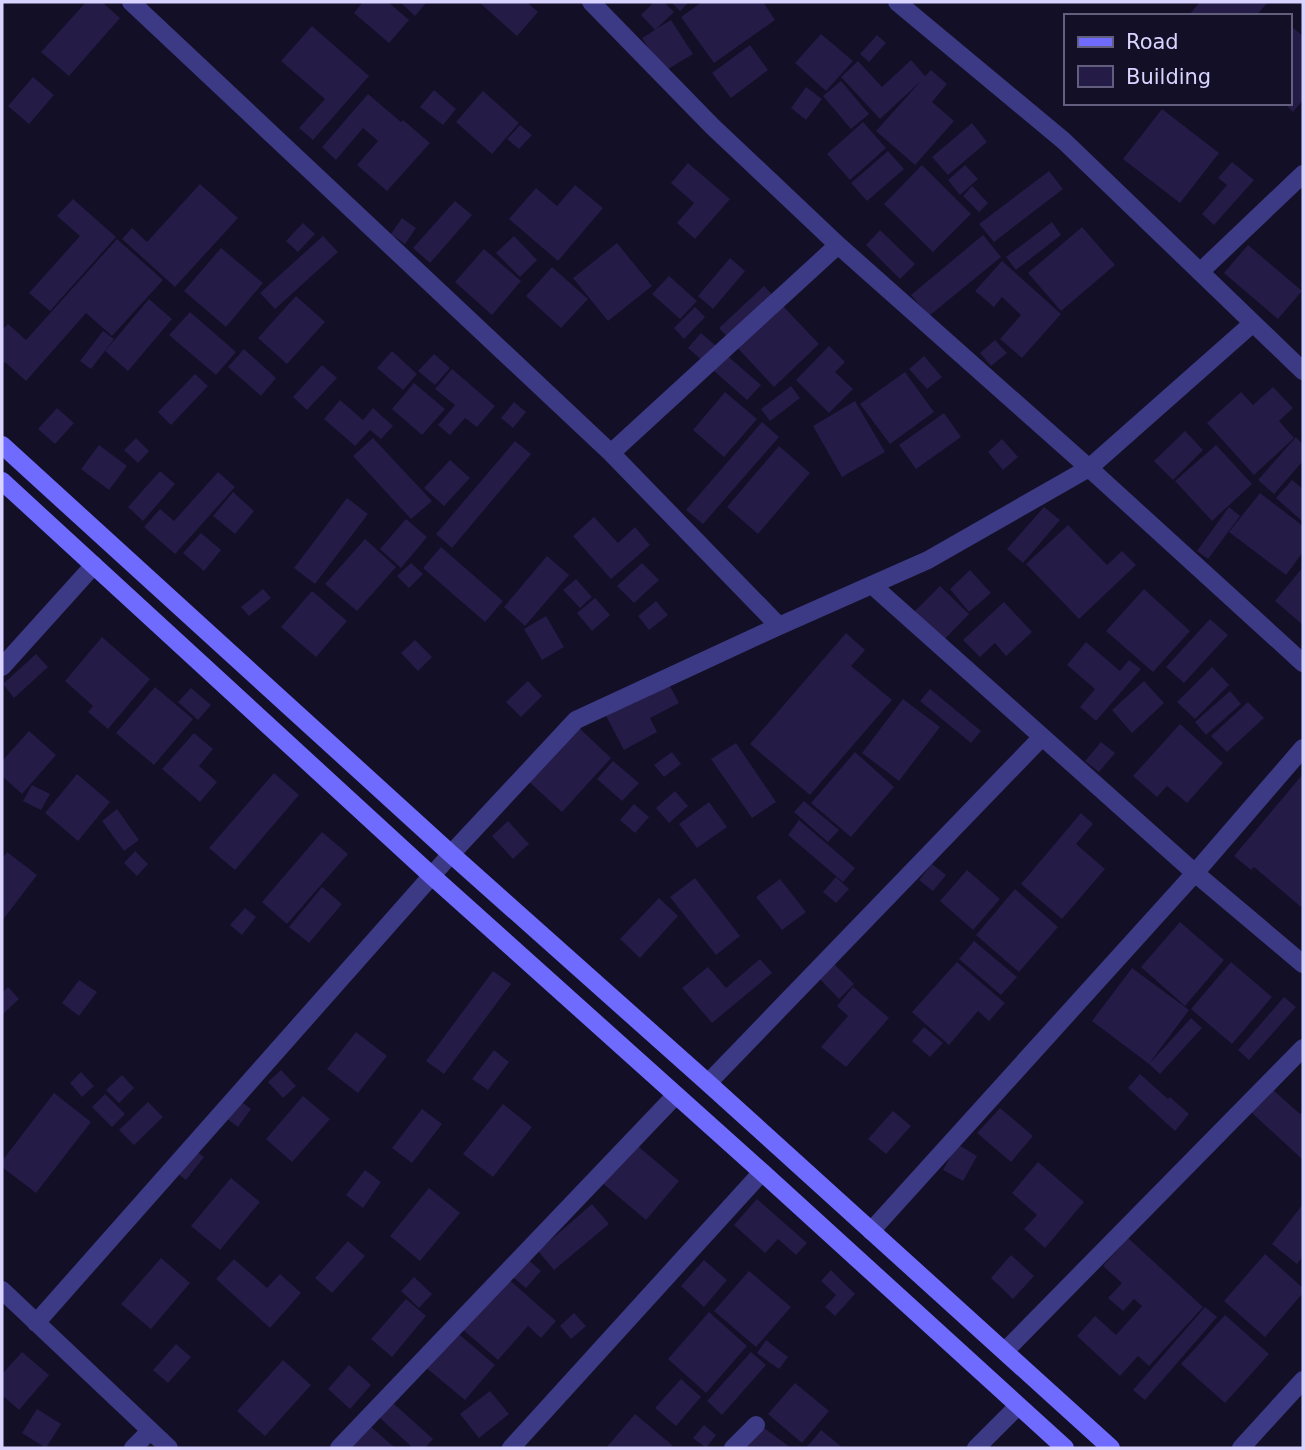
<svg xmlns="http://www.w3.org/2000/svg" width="1305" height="1450" font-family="'DejaVu Sans',sans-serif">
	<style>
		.building { fill: #241b47 }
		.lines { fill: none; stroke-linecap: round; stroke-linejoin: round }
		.minor { stroke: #3d3a85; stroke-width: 18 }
		.secondary { stroke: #6f6bff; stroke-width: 18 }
	</style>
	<rect width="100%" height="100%" fill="#130f26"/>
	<path class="building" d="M86 2H102L120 18 69 76 41 52Z
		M363 2H388L409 20 389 43 354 13Z
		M400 2H427L415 16Z
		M479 2H527L538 12 517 36Z
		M654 2H664L674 12 656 29 671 20 693 54 663 72 642 38 655 30 641 15Z
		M671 2H689L680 11Z
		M702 2H763L775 20 714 63 681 17Z
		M1200 2H1268L1256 16H1188Z
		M312 26 369 76 313 140 299 128 325 99 281 61Z
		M1292 27 1303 36V100L1293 112 1284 103H1289V30Z
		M821 34 853 61 826 91 795 63Z
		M877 35 886 43 869 62 860 54Z
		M750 45 768 70 731 98 712 73Z
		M911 60 925 76 931 70 947 84 932 102 954 121 915 165 876 131 921 81 880 119 841 77 858 61 882 87Z
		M33 77 54 95 29 124 8 106Z
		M841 81 869 114 851 129 823 96Z
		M806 87 822 99 806 120 791 108Z
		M434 90 456 109 443 125 420 107Z
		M483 91 519 123 492 154 456 122Z
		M368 94 401 122 403 120 430 143 387 191 357 165 378 141 363 128 336 160 322 147Z
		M1162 109 1219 153 1180 203 1123 159Z
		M863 122 886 148 850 180 827 154Z
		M972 123 987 142 948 175 932 157Z
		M520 125 532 135 519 149 507 139Z
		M888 151 904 169 867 201 851 183Z
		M1232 162 1254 180 1214 225 1202 214 1227 185 1218 178Z
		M688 163 730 199 695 239 677 223 694 203 671 183Z
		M922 165 971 214 933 252 884 204Z
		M965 165 978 179 960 195 948 180Z
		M1049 171 1063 189 994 242 979 224Z
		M200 184 238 218 175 287 122 239 132 228 147 242Z
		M575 185 603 208 558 261 509 219 536 188 557 206Z
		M972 186 988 203 979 212 963 196Z
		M73 199 116 237 50 311 29 293 80 236 57 216Z
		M455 201 472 215 430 263 413 248Z
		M402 218 416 228 405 244 391 234Z
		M1052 222 1061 235 1016 270 1006 257Z
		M303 223 315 234 298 252 286 241Z
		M1082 227 1115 265 1061 311 1028 273Z
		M880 230 915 264 900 279 866 245Z
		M983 235 1001 257 929 316 911 295Z
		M323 236 338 252 275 309 260 293Z
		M514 236 537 260 520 277 496 253Z
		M117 239 163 280 112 336 86 313 26 381 5 362 2 365V330L8 324 26 340Z
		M617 243 652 286 608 321 573 278Z
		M1248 245 1302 291 1278 319 1224 273Z
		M221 248 263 283 226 327 184 291Z
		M484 249 521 281 492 315 455 282Z
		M730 258 745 271 713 309 698 296Z
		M1002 261 1061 314 1022 358 1000 339 1021 315 1002 297 994 307 975 291Z
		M552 267 588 299 561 328 526 296Z
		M669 276 697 301 680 319 652 294Z
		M764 286 819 344 774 387 719 328Z
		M296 296 325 322 287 364 258 338Z
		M149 299 172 319 128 371 105 351Z
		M695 307 705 317 684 339 674 328Z
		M190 312 236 352 216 375 169 335Z
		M103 331 114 339 91 369 80 361Z
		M701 333 761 385 747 400 688 348Z
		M995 340 1007 353 991 366 980 353Z
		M829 346 845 362 835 372 853 389 829 413 796 380Z
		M244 349 276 378 261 396 228 367Z
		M392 351 417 374 403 390 377 368Z
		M434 354 450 368 435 385 418 371Z
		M924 356 942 377 927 389 909 369Z
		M322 365 337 378 307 410 293 397Z
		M452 369 495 406 477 427 465 418 450 435 438 425 455 405 435 389Z
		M905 372 934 412 890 444 860 404Z
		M195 374 208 386 171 425 158 412Z
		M414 383 445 409 422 435 392 409Z
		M791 386 800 398 770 421 761 409Z
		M1273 387 1293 408 1279 421 1294 438 1254 475 1207 423 1241 392 1253 405Z
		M725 392 757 419 724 457 693 430Z
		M340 400 363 420 373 408 393 426 381 439 370 430 355 446 324 419Z
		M855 401 885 452 842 477 813 426Z
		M514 402 526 412 513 428 501 418Z
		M57 408 74 423 55 444 38 429Z
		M944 413 961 437 916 469 899 445Z
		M762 422 779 437 703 524 686 510Z
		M1185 431 1203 450 1173 480 1154 461Z
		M1296 437 1303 445V461L1274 494 1258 480Z
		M136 438 149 451 138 463 124 450Z
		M373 438 432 501 411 519 353 456Z
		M1002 439 1018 457 1003 470 988 452Z
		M515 441 531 454 452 548 436 534Z
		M99 445 127 466 109 490 81 469Z
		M1216 445 1252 484 1212 521 1175 481Z
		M779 446 810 473 758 534 727 507Z
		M450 460 470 478 444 506 424 488Z
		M160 471 175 484 143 521 128 507Z
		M218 472 235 487 175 554 144 527 160 509 174 521Z
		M1292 480 1303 489V522L1276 498Z
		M233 492 254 511 235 534 213 516Z
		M1260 493 1303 526V552L1286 575 1229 532Z
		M347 498 368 514 315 584 294 568Z
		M1044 507 1060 520 1023 563 1007 549Z
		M1229 507 1240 516 1208 559 1197 551Z
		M594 517 618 543 635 527 650 545 611 579 573 536Z
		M406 519 427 537 401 568 380 549Z
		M1068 525 1107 565 1122 551 1136 565 1079 619 1026 564Z
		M201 533 221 550 204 571 183 553Z
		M365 539 396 567 357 611 325 584Z
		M441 547 503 601 485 622 423 568Z
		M547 556 569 575 525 626 504 607Z
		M411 563 423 574 409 588 397 576Z
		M642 563 659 580 634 603 617 586Z
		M1303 567V625L1275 601Z
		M970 570 991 593 969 612 950 589Z
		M576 579 592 597 580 608 563 590Z
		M940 586 969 614 938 646 909 617Z
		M263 589 271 598 249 616 241 607Z
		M1144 589 1190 631 1153 672 1106 631Z
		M312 591 347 621 316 657 281 627Z
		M595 598 610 615 592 631 577 613Z
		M656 601 668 615 649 630 638 616Z
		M1004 602 1032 632 1006 656 995 643 980 657 963 640Z
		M546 616 564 647 542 660 524 629Z
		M1210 619 1228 635 1184 683 1166 667Z
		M846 633 865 650 851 666 892 700 810 795 750 744Z
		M102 637 150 679 108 729 88 712 93 706 65 681Z
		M415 640 432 657 418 671 401 653Z
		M1086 642 1120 671 1129 660 1141 669 1096 721 1080 707 1095 689 1067 665Z
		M36 654 48 667 14 698 3 684Z
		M1212 667 1229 685 1195 719 1177 702Z
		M666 679 679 703 650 718 657 732 624 750 604 712Z
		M528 681 542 696 521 717 506 702Z
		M1144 681 1164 703 1132 733 1112 710Z
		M155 687 193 719 154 765 116 733Z
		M191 688 211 705 198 720 178 702Z
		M930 689 981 731 971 743 920 701Z
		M1230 691 1241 704 1206 735 1195 722Z
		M903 699 940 727 899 781 862 753Z
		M1248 702 1264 718 1227 752 1211 736Z
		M1180 724 1223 763 1187 803 1167 786 1157 797 1133 776Z
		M576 725 611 758 562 812 526 779Z
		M29 731 56 755 22 794 2 776V761Z
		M194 733 213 749 199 766 217 782 200 802 162 769Z
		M1101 742 1115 753 1099 772 1085 761Z
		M736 743 776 802 752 818 711 759Z
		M672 752 681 764 664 777 654 765Z
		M855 752 894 787 851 837 811 803Z
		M613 761 639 783 622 801 597 779Z
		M274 773 299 795 235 870 209 848Z
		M77 774 110 802 78 841 45 813Z
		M1303 774V905L1301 907 1254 867 1251 870 1234 856Z
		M32 785 50 794 41 810 23 801Z
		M675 791 688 806 669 823 656 808Z
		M804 801 839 830 828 842 794 812Z
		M709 802 727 827 697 848 679 824Z
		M634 804 649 817 635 833 620 820Z
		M117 809 139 840 124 851 102 821Z
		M1081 813 1093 824 1076 844 1105 869 1062 919 1021 884Z
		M799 820 855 868 843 882 788 835Z
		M508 821 529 844 513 859 492 836Z
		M322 832 348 854 287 924 262 902Z
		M135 851 148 864 137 876 124 863Z
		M7 852 37 875 2 921V859Z
		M932 864 946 875 933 891 919 880Z
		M967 870 1000 899 973 930 940 901Z
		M836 877 849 889 836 903 823 892Z
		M695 878 740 936 716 955 670 897Z
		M780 879 806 912 782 930 756 897Z
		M322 887 342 904 309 943 289 927Z
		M1015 889 1058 927 1019 972 976 935Z
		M659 898 678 916 640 958 620 939Z
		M245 908 256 917 242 935 230 925Z
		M1180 922 1224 960 1185 1006 1141 967Z
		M974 941 1017 977 1001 995 959 959Z
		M760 959 772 973 712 1023 682 988 708 967 726 988Z
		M831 961 854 984 839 999 816 975Z
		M957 962 1005 1003 989 1021 978 1011 949 1045 912 1012Z
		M1231 962 1272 997 1232 1044 1191 1009Z
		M1132 968 1189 1010 1149 1064 1092 1021Z
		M493 971 511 984 444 1074 426 1061Z
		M79 980 97 992 79 1016 62 1003Z
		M8 987 19 999 3 1014 2 1012V993Z
		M853 987 889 1018 846 1067 821 1047 848 1016 837 1006Z
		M1284 997 1296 1007 1249 1060 1238 1050Z
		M1191 1018 1202 1028 1160 1074 1149 1064Z
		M924 1027 943 1043 930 1057 912 1041Z
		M356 1032 387 1056 358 1093 327 1069Z
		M494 1050 509 1062 488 1090 472 1079Z
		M281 1070 296 1086 283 1098 268 1082Z
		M81 1072 94 1086 82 1097 70 1083Z
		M1140 1074 1168 1099 1170 1097 1189 1114 1175 1131 1128 1088Z
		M122 1075 134 1088 119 1103 106 1090Z
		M1272 1089 1300 1114 1303 1111V1160L1251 1112Z
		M54 1093 91 1122 36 1193 2 1167V1161Z
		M105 1094 125 1114 112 1127 92 1107Z
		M232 1095 251 1109 238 1127 219 1113Z
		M303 1096 330 1119 292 1162 266 1139Z
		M148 1102 163 1117 134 1145 119 1130Z
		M503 1104 532 1127 493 1177 463 1154Z
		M1000 1108 1033 1136 1011 1162 977 1133Z
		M422 1109 442 1124 412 1163 392 1148Z
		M893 1111 911 1126 886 1154 868 1139Z
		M184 1142 204 1157 186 1180 166 1165Z
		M633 1142 679 1181 646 1220 600 1181Z
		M957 1144 977 1156 963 1181 943 1170Z
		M1038 1162 1084 1202 1045 1248 1024 1229 1037 1215 1012 1193Z
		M365 1170 381 1182 363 1208 346 1195Z
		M231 1178 260 1202 220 1250 191 1226Z
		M429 1188 460 1213 420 1261 390 1236Z
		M757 1199 807 1243 796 1255 778 1239 765 1253 734 1225Z
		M592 1204 609 1224 554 1270 538 1251Z
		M1303 1204V1256L1297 1264 1272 1244Z
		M1128 1238 1203 1307 1149 1366 1138 1356 1120 1376 1077 1336 1095 1316 1116 1335 1142 1306 1134 1299 1123 1311 1108 1298 1122 1283 1103 1266Z
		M348 1241 365 1256 332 1293 315 1278Z
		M1265 1254 1303 1288V1293L1265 1337 1224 1301Z
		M1011 1255 1034 1276 1013 1299 991 1278Z
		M524 1256 541 1271 526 1288 509 1274Z
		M161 1258 190 1283 151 1329 121 1304Z
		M234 1259 267 1288 280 1274 301 1293 270 1328 216 1279Z
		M704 1260 727 1280 704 1307 681 1286Z
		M831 1270 855 1294 835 1316 825 1307 836 1295 821 1281Z
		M749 1271 791 1307 756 1347 714 1311Z
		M414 1277 432 1294 419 1308 401 1291Z
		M506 1277 556 1321 541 1338 528 1326 498 1360 461 1328Z
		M406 1299 426 1316 392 1357 371 1339Z
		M1205 1307 1217 1317 1145 1400 1133 1390Z
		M709 1312 747 1346 706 1393 668 1359Z
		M574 1313 586 1326 571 1339 560 1326Z
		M1225 1315 1269 1354 1225 1403 1181 1364Z
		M454 1330 495 1365 465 1400 424 1366Z
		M766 1340 788 1357 779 1369 757 1353Z
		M176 1344 191 1357 168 1383 153 1370Z
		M22 1352 49 1375 19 1410 2 1395V1372L3 1373Z
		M751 1352 766 1365 722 1415 707 1401Z
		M283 1360 311 1385 265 1436 237 1411Z
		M349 1365 371 1385 350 1409 328 1389Z
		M681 1379 701 1397 676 1426 655 1408Z
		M795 1383 829 1411 802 1443 768 1414Z
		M490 1391 509 1414 479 1438 460 1414Z
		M393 1403 433 1439 425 1448H413L380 1418Z
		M37 1409 61 1424 46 1448 22 1433Z
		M635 1414 672 1445 670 1448H606Z
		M756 1422 791 1448H735Z
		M704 1425 716 1435 706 1448 693 1438Z
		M370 1426 395 1448H351Z
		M821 1430 843 1448H806Z"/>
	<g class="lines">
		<path class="minor" d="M131 2 611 453 779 626
			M591 2 712 126 838 245 1089 468 1303 663
			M897 2 1064 141 1303 371
			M1200 272 1303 174
			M611 453 838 245
			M872 585 1195 873 1303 964
			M2 667 94 565
			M708 1083 1042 737
			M871 1231 1195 873 1303 748
			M2 1290 169 1448
			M36 1323 451 854 576 720 779 626 928 560 1089 468 1253 323
			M1005 1351 1303 1048
			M133 1448 150 1431
			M339 1448 676 1095
			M511 1448 762 1172
			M733 1448 756 1425
			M976 1448 1018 1406
			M1241 1448 1303 1380"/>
		<path class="secondary" d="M2 445 451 854 708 1083 1111 1448
			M2 481 432 876 762 1172 1065 1448"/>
	</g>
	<rect width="1305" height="1450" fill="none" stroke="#d9d4ff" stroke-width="7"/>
	<rect x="1064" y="14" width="228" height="91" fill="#130f26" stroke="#625e7d" stroke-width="2"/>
	<rect x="1078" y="37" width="35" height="10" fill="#6f6bff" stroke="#625e7d" stroke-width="2"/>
	<text x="1126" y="49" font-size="21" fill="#d9d4ff">Road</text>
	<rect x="1078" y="66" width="35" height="21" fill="#241b47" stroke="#625e7d" stroke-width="2"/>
	<text x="1126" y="84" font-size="21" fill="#d9d4ff">Building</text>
</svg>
